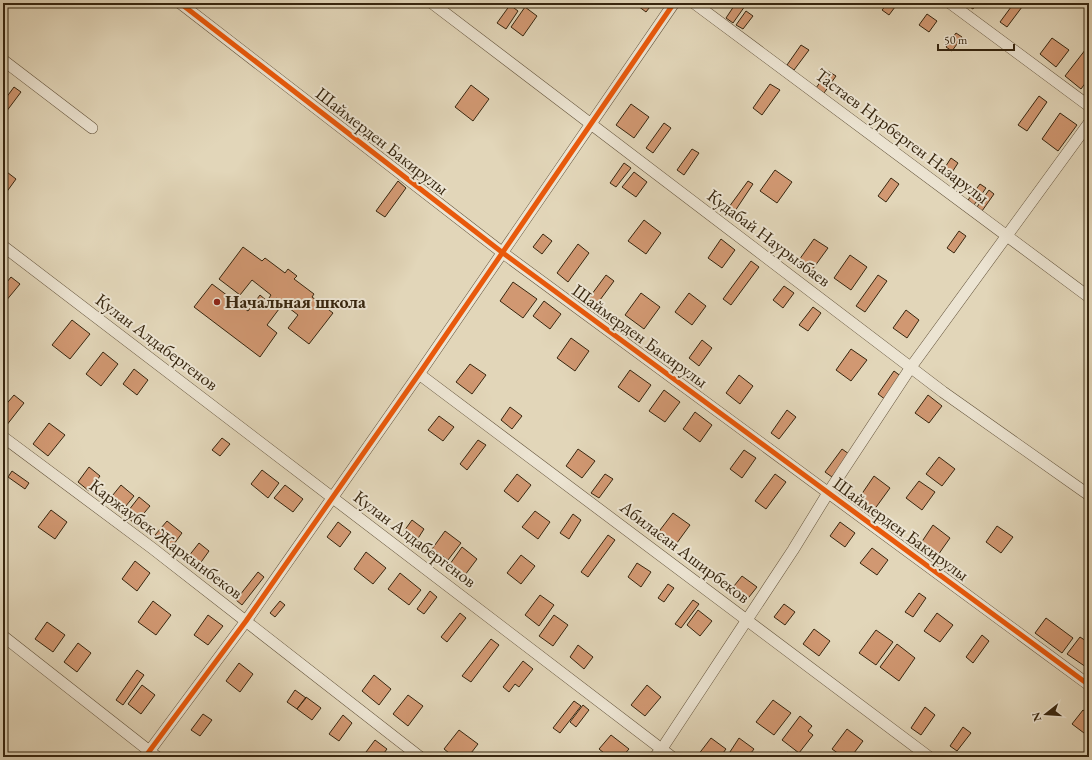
<svg xmlns="http://www.w3.org/2000/svg" width="1092" height="760" font-family="'EB Garamond',serif">
	<style>
		.building { fill: #d19872; stroke: #37260f }
		.lines { fill: none; stroke-linecap: round; stroke-linejoin: round }
		.street-casing { stroke: #62523a; stroke-width: 12 }
		.street { stroke: #ece4d2; stroke-width: 11 }
		.cycleway-casing { stroke: #ece4d2; stroke-width: 8 }
		.cycleway { stroke: #e8590c; stroke-width: 5 }
		.poi-dot { fill: #8f2418; stroke: #ece4d2; stroke-width: 1.5 }
		.labels { text-anchor: middle; stroke-width: 4; stroke-linejoin: round; paint-order: stroke }
		.street-label { font-size: 18px; fill: #37260f; stroke: #ece4d2 }
		.poi-label { font-size: 18px; font-weight: bold; fill: #37260f; stroke: #ece4d2; text-anchor: start }
	</style>
	<rect width="100%" height="100%" fill="#e2d6b9"/>
	<filter id="stains"><feTurbulence type="fractalNoise" baseFrequency=".005" numOctaves="4"/><feColorMatrix values="0 0 0 0 .2 0 0 0 0 .09 0 0 0 0 .02 0 0 0 .5 -.17"/></filter>
	<radialGradient id="worn" r=".72"><stop offset=".6" stop-color="#630" stop-opacity="0"/><stop offset="1" stop-color="#630" stop-opacity=".3"/></radialGradient>
	<path class="building" d="M634 3H653L646 12Z
		M736 3H740L745 6 733 23 726 18Z
		M888 3H898L889 15 882 10Z
		M966 3H977L973 9 965 4Z
		M1014 3H1016L1022 7 1007 27 1000 22Z
		M510 5 518 11 506 29 497 23Z
		M525 7 537 16 523 36 511 27Z
		M746 11 753 16 743 29 736 25Z
		M927 14 937 21 929 32 919 25Z
		M956 33 962 37 952 51 946 47Z
		M1052 38 1069 50 1056 67 1040 54Z
		M801 45 809 50 794 70 787 65Z
		M1089 45V78L1081 89 1065 76Z
		M828 71 836 76 824 93 816 88Z
		M770 84 780 90 762 115 753 108Z
		M471 85 489 99 473 121 455 107Z
		M14 87 21 92 3 116V102Z
		M1039 96 1047 102 1027 131 1018 125Z
		M631 104 649 117 634 138 616 125Z
		M1060 113 1077 125 1058 151 1042 139Z
		M664 123 671 128 653 153 646 148Z
		M692 149 699 153 684 175 677 170Z
		M951 158 958 163 949 177 942 172Z
		M624 163 631 168 616 187 610 183Z
		M3 169 16 179 3 197Z
		M775 170 792 182 777 203 760 191Z
		M634 172 647 182 636 197 622 187Z
		M891 178 899 184 886 202 878 196Z
		M398 181 406 188 385 217 376 211Z
		M748 181 753 184 735 211 729 207Z
		M980 184 986 188 974 205 968 200Z
		M989 190 994 194 982 211 977 207Z
		M644 220 661 233 646 254 628 241Z
		M959 231 966 236 954 253 947 248Z
		M543 234 552 241 542 254 533 247Z
		M721 239 735 250 722 268 708 258Z
		M814 239 828 248 812 270 799 260Z
		M578 244 589 253 568 282 557 273Z
		M243 247 262 261 265 258 285 273 288 269 297 276 294 279 314 294 312 297 333 313 309 344 288 328 298 315 276 298 271 303 279 309 267 325 277 333 260 357 194 307 212 284 248 311 260 295 267 301 271 295 252 280 240 295 219 279Z
		M850 255 867 267 851 290 834 278Z
		M751 261 759 267 731 305 723 299Z
		M606 275 614 281 597 304 589 298Z
		M878 275 887 281 865 312 856 306Z
		M11 277 20 284 5 302 3 300V287Z
		M513 282 537 299 523 318 500 301Z
		M784 286 794 293 783 308 773 300Z
		M641 293 660 307 644 329 625 315Z
		M689 293 706 306 692 325 675 312Z
		M544 301 561 314 550 329 533 316Z
		M813 307 821 313 808 331 799 325Z
		M906 310 919 320 907 338 893 328Z
		M72 320 90 334 70 359 52 345Z
		M571 338 589 351 575 371 557 358Z
		M702 340 712 348 699 366 689 358Z
		M851 349 867 360 851 381 836 370Z
		M103 352 118 364 101 386 86 374Z
		M470 364 486 375 472 394 456 382Z
		M134 369 148 380 137 395 123 384Z
		M630 370 651 385 639 402 618 387Z
		M894 371 902 377 886 400 878 394Z
		M739 375 753 386 740 404 726 393Z
		M664 390 680 402 665 422 649 411Z
		M14 395 24 403 6 426 3 424V408Z
		M928 395 942 406 929 423 915 413Z
		M510 407 522 416 512 429 501 420Z
		M787 410 796 417 779 439 771 433Z
		M695 412 712 425 700 442 683 429Z
		M439 416 454 427 443 441 428 430Z
		M49 423 65 435 48 456 33 444Z
		M222 438 230 444 220 456 212 450Z
		M478 440 486 445 467 470 460 464Z
		M578 449 595 461 582 478 566 466Z
		M842 449 849 454 832 477 825 472Z
		M744 450 756 458 742 478 730 469Z
		M939 457 955 469 942 486 926 474Z
		M89 467 100 476 89 491 78 482Z
		M262 470 279 483 268 498 251 484Z
		M12 471 29 483 25 489 8 477Z
		M517 474 531 485 518 502 504 491Z
		M605 474 613 479 599 498 591 493Z
		M775 474 786 482 766 509 755 501Z
		M874 476 890 488 874 510 859 498Z
		M919 481 935 492 922 510 906 498Z
		M121 485 134 496 121 512 108 501Z
		M285 485 303 499 293 512 274 498Z
		M139 497 150 506 135 524 125 515Z
		M51 510 67 522 55 539 38 527Z
		M535 511 550 522 538 539 522 527Z
		M673 513 690 525 674 547 657 534Z
		M573 514 581 520 569 539 560 533Z
		M412 520 424 529 417 540 404 531Z
		M167 521 182 533 171 548 155 535Z
		M338 522 351 532 340 547 327 537Z
		M840 522 855 533 845 547 830 536Z
		M933 525 950 538 938 555 921 543Z
		M997 526 1013 537 1001 553 986 542Z
		M445 531 461 543 448 560 432 549Z
		M608 535 615 540 588 577 581 572Z
		M199 543 209 551 199 565 188 557Z
		M462 547 477 559 465 575 450 564Z
		M872 548 888 560 877 575 860 563Z
		M366 552 386 568 373 584 354 569Z
		M521 555 535 566 521 584 507 573Z
		M135 561 150 573 137 591 122 579Z
		M637 563 651 572 641 587 628 577Z
		M258 572 264 577 242 605 236 600Z
		M400 573 421 590 409 605 388 589Z
		M742 576 757 587 745 602 730 591Z
		M668 584 674 588 664 602 658 598Z
		M430 591 437 597 424 614 417 609Z
		M919 593 926 598 913 617 905 612Z
		M540 595 554 605 539 626 525 615Z
		M693 600 699 604 681 628 675 624Z
		M153 601 171 615 156 635 138 622Z
		M280 601 285 605 275 617 270 613Z
		M784 604 795 612 785 625 774 617Z
		M698 610 712 621 700 636 687 625Z
		M460 613 466 618 447 642 441 637Z
		M937 613 953 625 940 642 924 631Z
		M208 615 223 626 208 645 194 635Z
		M554 615 568 625 553 646 539 636Z
		M1046 618 1073 638 1062 653 1035 633Z
		M47 622 65 635 53 652 35 639Z
		M814 629 830 641 819 656 803 644Z
		M876 630 893 642 876 665 859 653Z
		M982 635 989 641 973 663 966 657Z
		M1080 637 1089 643V663L1086 667 1067 654Z
		M491 639 499 645 471 682 462 676Z
		M78 643 91 653 77 672 64 662Z
		M897 644 915 658 899 681 880 667Z
		M578 645 593 657 584 669 570 657Z
		M523 661 533 669 519 687 515 684 509 692 503 687Z
		M239 663 253 674 240 692 226 681Z
		M137 670 144 675 123 705 116 700Z
		M374 675 391 689 379 705 362 691Z
		M142 685 155 695 141 714 128 704Z
		M647 685 661 697 645 716 631 705Z
		M295 690 306 698 297 709 287 702Z
		M408 695 423 706 408 726 393 714Z
		M306 697 321 708 312 720 297 709Z
		M773 700 791 713 774 735 756 722Z
		M574 701 581 706 560 733 553 728Z
		M583 705 589 710 576 727 570 722Z
		M925 707 935 715 921 735 911 728Z
		M1083 710 1089 714V734L1088 736 1072 724Z
		M203 714 212 720 200 736 191 730Z
		M343 715 352 723 339 741 329 734Z
		M800 716 812 726 808 731 813 735 799 753 782 740Z
		M963 727 971 733 957 751 950 746Z
		M847 729 863 741 851 757H843L832 749Z
		M459 730 478 744 468 757H454L444 749Z
		M611 735 629 749 622 757H609L599 749Z
		M711 738 726 749 720 757H701L698 755Z
		M739 738 754 749 748 757H731L728 755Z
		M375 740 387 749 381 757H364L363 756Z
		M787 752 795 757H783Z"/>
	<g class="lines">
		<defs>
			<path id="street" d="M180 3 503 253 1089 685
				M432 3 943 392 1089 495
				M694 3 1089 297
				M950 3 1089 106
				M3 60 92 128
				M3 246 672 757
				M419 374 929 757
				M3 437 152 548 420 757
				M3 636 157 757
				M145 757 246 621 419 374 674 3
				M655 757 665 744 793 550 828 493 911 367 1089 123"/>
		</defs>
		<use href="#street" class="street-casing"/>
		<use href="#street" class="street"/>
		<defs>
			<path id="cycleway" d="M180 3 503 253 1089 685
				M145 757 246 621 419 374 674 3"/>
		</defs>
		<use href="#cycleway" class="cycleway-casing"/>
		<use href="#cycleway" class="cycleway"/>
	</g>
	<circle class="poi-dot" cx="217" cy="302" r="4"/>
	<g class="labels">
		<g class="street-label">
			<text transform="translate(902 136) rotate(37)" y="6">Тастаев Нурберген Назарулы</text>
			<text transform="translate(382 141) rotate(38)" y="6">Шаймерден Бакирулы</text>
			<text transform="translate(769 238) rotate(37)" y="6">Кудабай Наурызбаев</text>
			<text transform="translate(640 336) rotate(36)" y="6">Шаймерден Бакирулы</text>
			<text transform="translate(157 342) rotate(37)" y="6">Кулан Алдабергенов</text>
			<text transform="translate(901 529) rotate(36)" y="6">Шаймерден Бакирулы</text>
			<text transform="translate(166 539) rotate(37)" y="6">Каржаубек Жаркынбеков</text>
			<text transform="translate(415 539) rotate(37)" y="6">Кулан Алдабергенов</text>
			<text transform="translate(685 552) rotate(37)" y="6">Абиласан Аширбеков</text>
		</g>
		<g class="poi-label">
			<text x="225" y="308">Начальная школа</text>
		</g>
	</g>
	<rect width="1092" height="760" fill="none" stroke="#e2d6b9" stroke-width="16"/>
	<rect x="4" y="4" width="1084" height="752" fill="none" stroke="#37260f" stroke-width="2"/>
	<rect x="8" y="8" width="1076" height="744" fill="none" stroke="#37260f"/>
	<g transform="translate(1046 714) rotate(253)" stroke="#ece4d2" stroke-width="3" paint-order="stroke">
	<path d="M0-3L7 15L0 10L-7 15Z" fill="#37260f"/>
	<text y="-6" font-size="11" font-weight="bold" text-anchor="middle" fill="#37260f">N</text>
	</g>
	<path d="M938 44v6h76v-6" fill="none" stroke="#37260f" stroke-width="2"/>
	<text x="944" y="44" font-size="12" fill="#37260f" stroke="#ece4d2" stroke-width="3" paint-order="stroke">50 m</text>
	<rect width="100%" height="100%" filter="url(#stains)"/>
	<rect width="100%" height="100%" fill="url(#worn)"/>
</svg>
